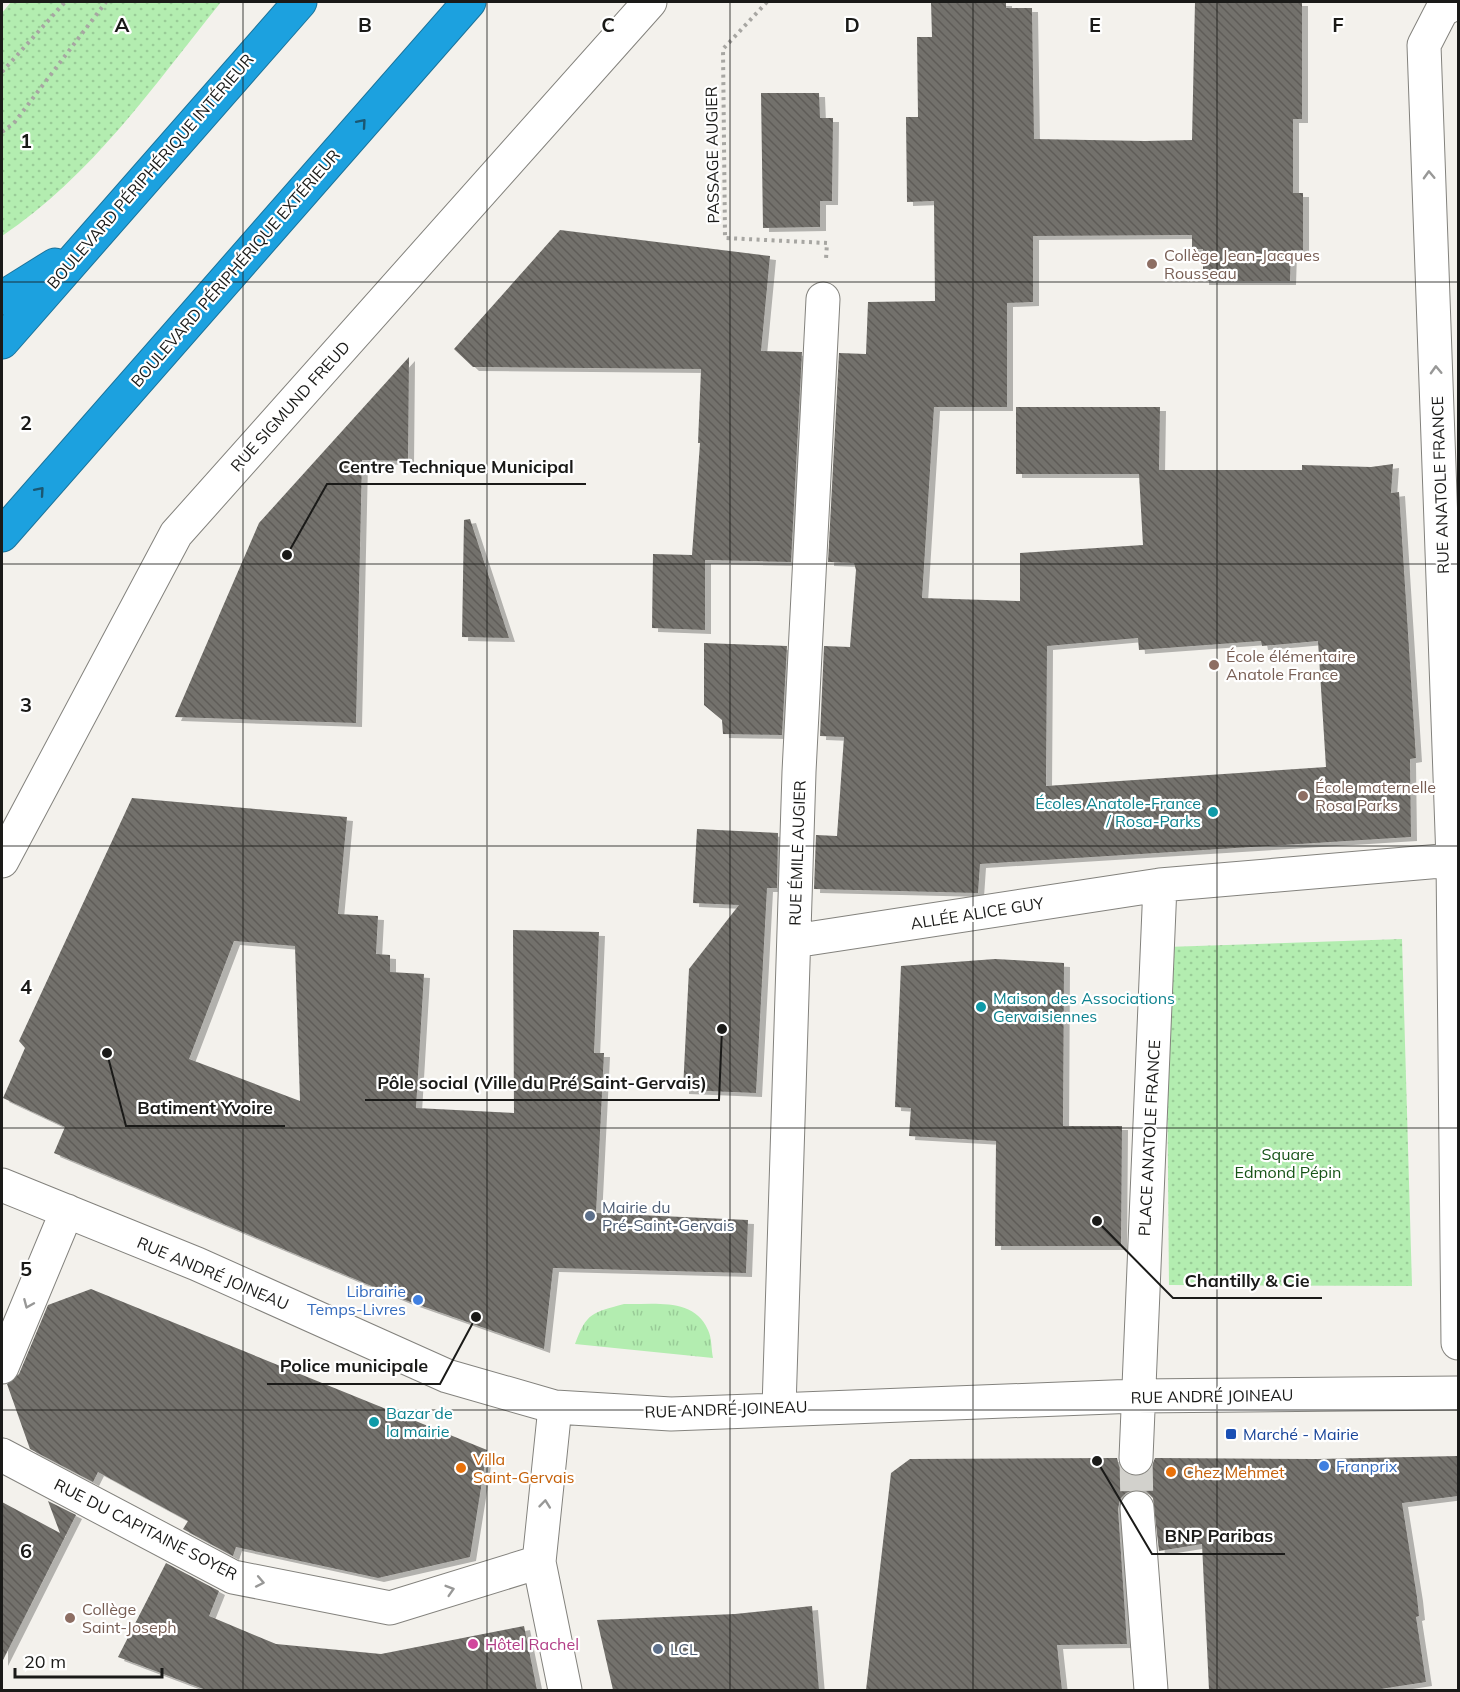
<svg xmlns="http://www.w3.org/2000/svg" width="1460" height="1692" font-family="Mulish,sans-serif">
	<style>
		.grass { fill: url(#grass-tufts) }
		.park { fill: url(#park-dots) }
		.building { fill: url(#building-back-hatch); fill-rule: evenodd; filter: url(#shadow) }
		.lines { fill: none; stroke-linecap: round; stroke-linejoin: round }
		.minor-tunnel { stroke: #d2d1cc; stroke-width: 33; stroke-dasharray: 33 16; stroke-linecap: butt }
		.minor-casing { stroke: #83827d; stroke-width: 35 }
		.highway-casing { stroke: #1b7299; stroke-width: 35 }
		.path { stroke: #a7a6a2; stroke-width: 4; stroke-dasharray: 3 4.5; stroke-linecap: butt }
		.minor { stroke: #fff; stroke-width: 33 }
		.highway { stroke: #1ca1df; stroke-width: 33 }
		.oneway { stroke: #1b5772 }
		.oneway2 { stroke: #989897 }
		.grid { fill: none; stroke: #1a1a18; stroke-width: 1.5; stroke-opacity: 0.55 }
		.education-dot { fill: #8d6e63; stroke: #fff; stroke-width: 2 }
		.culture-dot { fill: #0f9aa8; stroke: #fff; stroke-width: 2 }
		.service-dot { fill: #5c6f8a; stroke: #fff; stroke-width: 2 }
		.shop-dot { fill: #3f7fe0; stroke: #fff; stroke-width: 2 }
		.transit-dot { fill: #1a4fb4; stroke: #fff; stroke-width: 2 }
		.food-dot { fill: #e8710a; stroke: #fff; stroke-width: 2 }
		.hotel-dot { fill: #d1479c; stroke: #fff; stroke-width: 2 }
		.labels { text-anchor: middle; stroke-width: 4.5; stroke-linejoin: round; paint-order: stroke }
		.street-label { font-size: 16px; fill: #1a1a18; stroke: #fff }
		.education-label { font-size: 16px; fill: #785e54; stroke: #fff; text-anchor: start }
		.culture-label { font-size: 16px; fill: #0d838f; stroke: #fff; text-anchor: start }
		.park-label { font-size: 16px; fill: #175418; stroke: #fff }
		.service-label { font-size: 16px; fill: #4e5e75; stroke: #fff; text-anchor: start }
		.shop-label { font-size: 16px; fill: #366cbe; stroke: #fff; text-anchor: end }
		.transit-label { font-size: 16px; fill: #164399; stroke: #fff; text-anchor: start }
		.food-label { font-size: 16px; fill: #c56008; stroke: #fff; text-anchor: start }
		.hotel-label { font-size: 16px; fill: #b23c85; stroke: #fff; text-anchor: start }
		.grid-label { font-size: 20px; text-anchor: middle; font-weight: bold; fill: #1a1a18; stroke: #fff; stroke-width: 4.5; stroke-linejoin: round; paint-order: stroke }
		.leader { fill: none; stroke: #1a1a18; stroke-width: 2 }
		.callout-dot { fill: #1a1a18; stroke: #fff; stroke-width: 2 }
		.callout-label { font-size: 18px; text-anchor: middle; font-weight: bold; fill: #1a1a18; stroke: #fff; stroke-width: 4.5; stroke-linejoin: round; paint-order: stroke }
	</style>
	<defs>
		<pattern id="grass-tufts" width="24" height="20" patternUnits="userSpaceOnUse" patternTransform="scale(1.5)"><rect width="24" height="20" fill="#b3edb0"/><path d="M3 7l-1-3M5 7V3M7 7l1-3M15 17l-1-3M17 17v-4M19 17l1-3" fill="none" stroke="#99cb97"/></pattern>
		<pattern id="park-dots" width="8" height="8" patternUnits="userSpaceOnUse" patternTransform="scale(1.5)"><rect width="8" height="8" fill="#b3edb0"/><path d="M2 2h.1M6 6h.1" fill="none" stroke="#99cb97" stroke-width="1.8" stroke-linecap="round"/></pattern>
		<pattern id="building-back-hatch" width="6" height="6" patternUnits="userSpaceOnUse" patternTransform="scale(1.5)"><rect width="6" height="6" fill="#73716c"/><path d="M-1 5l2 2M0 0l6 6M5-1l2 2" fill="none" stroke="#5e5c58"/></pattern>
		<filter id="shadow"><feDropShadow dx="6" dy="4" stdDeviation="0" flood-color="#0004"/></filter>
	</defs>
	<rect width="100%" height="100%" fill="#f3f1ec"/>
	<path class="grass" d="M624 1304C653 1305 694 1297 708 1330 712 1338 711 1349 713 1358L575 1344C587 1312 592 1313 624 1304Z"/>
	<path class="park" d="M11 2H221C155 84 91 177 2 236V13Z
		M1402 939 1412 1286 1169 1285 1166 947Z"/>
	<path class="building" d="M931 2H1006V8H1032L1034 139 1145 141 1192 140 1195 2H1302V119H1293V193H1303V250H1291L1290 281H1203V249H1192V235L1033 236V302L1007 303V407H934L922 598 1020 601V553L1143 545 1139 474H1016V407H1160L1159 470H1302V465L1371 467 1393 464 1391 493 1399 492 1416 758 1410 759 1411 837 980 864 978 893 814 889 816 835 837 836 844 737 820 736 824 646 850 647 856 570 854 563 828 562 839 353 866 354 868 302 935 301 934 201 907 202 906 117H918L917 37H932ZM1138 638 1139 650 1261 641 1262 646 1318 641 1326 767 1046 786 1047 646Z
		M761 93H819L820 118H833L832 201H820V227L763 228Z
		M560 230 770 256 761 351 802 352 791 562 705 560V630L652 628 653 554 692 555 700 443H698L701 369 473 367 454 349Z
		M409 357 408 461 362 460 356 723 175 717 259 523Z
		M470 519 509 638 462 637 464 520Z
		M704 643 787 646 782 735 723 734 722 720 704 705Z
		M132 798 347 817 338 914 378 916 376 954 390 955V972L424 974 416 1108 514 1113 513 930 599 932 594 1053H604L596 1213 748 1220 746 1273 553 1268 544 1349 405 1300 54 1153 65 1127 3 1098 25 1048 19 1041ZM234 941 295 946 300 1101 189 1059Z
		M697 829 778 833 777 888H767L756 1093 683 1090 689 969 739 905 693 903Z
		M995 959 1064 963 1063 1126H1122L1121 1246H995L996 1141 909 1136 911 1108 895 1107 901 966Z
		M91 1289 487 1450 470 1557 378 1578 236 1547 233 1556 183 1529 188 1521 98 1472 93 1482 30 1449 7 1384 19 1374 48 1305Z
		M1458 1456V1496L1402 1503 1417 1597 1419 1616 1416 1617 1426 1682 1374 1690H1209L1202 1544 1159 1551 1153 1498 1146 1491 1136 1489 1126 1493 1120 1499 1118 1509 1127 1644 1057 1645 1062 1690H866L891 1473 910 1459 1117 1458 1119 1466 1126 1473 1136 1477 1145 1474 1151 1468 1155 1458 1317 1459Z
		M48 1501 76 1515 2 1662V1502L60 1533Z
		M166 1563 219 1591 209 1616 276 1644 381 1654 524 1626 537 1690H206L118 1657Z
		M812 1606 819 1690H613L597 1620 735 1614Z"/>
	<g class="lines">
		<path class="minor-tunnel" d="M1136 1458 1137 1508"/>
		<defs>
			<path id="minor" d="M1458 2 1442 10 1424 45 1453 860 1458 1343
				M2 861 176 534 650 2
				M794 941 1160 885
				M2 1185 197 1264 447 1376 555 1407 671 1414 1137 1396 1458 1393
				M2 1367 67 1211
				M555 1407 539 1562 565 1690
				M779 1408 799 772 823 299
				M2 1455 233 1577 390 1608 539 1562
				M1136 1458 1160 885 1453 860
				M1137 1508 1151 1690"/>
			<path id="highway" d="M2 298 55 265
				M2 342 300 2
				M2 535 469 2"/>
		</defs>
		<use href="#minor" class="minor-casing"/>
		<use href="#highway" class="highway-casing"/>
		<path class="path" d="M767 2 723 49 725 238 827 243 826 259
			M2 72 65 2
			M2 132 14 123 106 2"/>
		<use href="#minor" class="minor"/>
		<use href="#highway" class="highway"/>
	</g>
	<defs><path id="oneway-chevron" d="M-2-3.5L2.5 0L-2 3.5" fill="none" stroke-width="1.6" stroke-linecap="round" stroke-linejoin="round" transform="scale(1.5)"/></defs>
	<g class="oneway">
		<use href="#oneway-chevron" transform="translate(362 123) rotate(-49)"/>
		<use href="#oneway-chevron" transform="translate(40 491) rotate(-49)"/>
	</g>
	<g class="oneway2">
		<use href="#oneway-chevron" transform="translate(1429 175) rotate(-92)"/>
		<use href="#oneway-chevron" transform="translate(1436 370) rotate(-92)"/>
		<use href="#oneway-chevron" transform="translate(28 1304) rotate(113)"/>
		<use href="#oneway-chevron" transform="translate(545 1504) rotate(-84)"/>
		<use href="#oneway-chevron" transform="translate(260 1582) rotate(11)"/>
		<use href="#oneway-chevron" transform="translate(450 1590) rotate(-17)"/>
	</g>
	<path class="grid" d="M243 2V1690M487 2V1690M730 2V1690M973 2V1690M1217 2V1690M2 282H1458M2 564H1458M2 846H1458M2 1128H1458M2 1410H1458"/>
	<g class="education-dot">
		<circle cx="1152" cy="264" r="6"/>
		<circle cx="1214" cy="665" r="6"/>
		<circle cx="1303" cy="796" r="6"/>
		<circle cx="70" cy="1618" r="6"/>
	</g>
	<g class="culture-dot">
		<circle cx="1213" cy="812" r="6"/>
		<circle cx="981" cy="1007" r="6"/>
		<circle cx="374" cy="1422" r="6"/>
	</g>
	<g class="service-dot">
		<circle cx="590" cy="1216" r="6"/>
		<circle cx="658" cy="1649" r="6"/>
	</g>
	<g class="shop-dot">
		<circle cx="418" cy="1300" r="6"/>
		<circle cx="1324" cy="1466" r="6"/>
	</g>
	<rect class="transit-dot" x="1225" y="1428" width="12" height="12" rx="3"/>
	<g class="food-dot">
		<circle cx="461" cy="1468" r="6"/>
		<circle cx="1171" cy="1472" r="6"/>
	</g>
	<circle class="hotel-dot" cx="473" cy="1644" r="6"/>
	<g class="labels">
		<g class="street-label">
			<text transform="translate(712 155) rotate(-91)" y="6">PASSAGE AUGIER</text>
			<text transform="translate(150 171) rotate(-49)" y="6">BOULEVARD PÉRIPHÉRIQUE INTÉRIEUR</text>
			<text transform="translate(235 268) rotate(-49)" y="6">BOULEVARD PÉRIPHÉRIQUE EXTÉRIEUR</text>
			<text transform="translate(290 406) rotate(-48)" y="6">RUE SIGMUND FREUD</text>
			<text transform="translate(1440 485) rotate(-92)" y="6">RUE ANATOLE FRANCE</text>
			<text transform="translate(797 853) rotate(-88)" y="6">RUE ÉMILE AUGIER</text>
			<text transform="translate(977 913) rotate(-9)" y="6">ALLÉE ALICE GUY</text>
			<text transform="translate(1149 1138) rotate(-87)" y="6">PLACE ANATOLE FRANCE</text>
			<text transform="translate(213 1273) rotate(23)" y="6">RUE ANDRÉ JOINEAU</text>
			<text transform="translate(1212 1396) rotate(-1)" y="6">RUE ANDRÉ JOINEAU</text>
			<text transform="translate(726 1409) rotate(-2)" y="6">RUE ANDRÉ JOINEAU</text>
			<text transform="translate(146 1529) rotate(27)" y="6">RUE DU CAPITAINE SOYER</text>
		</g>
		<g class="education-label">
			<text x="1164" y="261">Collège Jean-Jacques<tspan x="1164" dy="18">Rousseau</tspan></text>
			<text x="1226" y="662">École élémentaire<tspan x="1226" dy="18">Anatole France</tspan></text>
			<text x="1315" y="793">École maternelle<tspan x="1315" dy="18">Rosa Parks</tspan></text>
			<text x="82" y="1615">Collège<tspan x="82" dy="18">Saint-Joseph</tspan></text>
		</g>
		<g class="culture-label">
			<text x="1201" y="809" text-anchor="end">Écoles Anatole-France<tspan x="1201" dy="18">/ Rosa-Parks</tspan></text>
			<text x="993" y="1004">Maison des Associations<tspan x="993" dy="18">Gervaisiennes</tspan></text>
			<text x="386" y="1419">Bazar de<tspan x="386" dy="18">la mairie</tspan></text>
		</g>
		<g class="park-label">
			<text x="1288" y="1160">Square<tspan x="1288" dy="18">Edmond Pépin</tspan></text>
		</g>
		<g class="service-label">
			<text x="602" y="1213">Mairie du<tspan x="602" dy="18">Pré-Saint-Gervais</tspan></text>
			<text x="670" y="1655">LCL</text>
		</g>
		<g class="shop-label">
			<text x="406" y="1297">Librairie<tspan x="406" dy="18">Temps-Livres</tspan></text>
			<text x="1336" y="1472" text-anchor="start">Franprix</text>
		</g>
		<g class="transit-label">
			<text x="1243" y="1440">Marché - Mairie</text>
		</g>
		<g class="food-label">
			<text x="473" y="1465">Villa<tspan x="473" dy="18">Saint-Gervais</tspan></text>
			<text x="1183" y="1478">Chez Mehmet</text>
		</g>
		<g class="hotel-label">
			<text x="485" y="1650">Hôtel Rachel</text>
		</g>
	</g>
	<g class="grid-label">
		<text x="122" y="32">A</text>
		<text x="365" y="32">B</text>
		<text x="608" y="32">C</text>
		<text x="852" y="32">D</text>
		<text x="1095" y="32">E</text>
		<text x="1338" y="32">F</text>
		<text x="26" y="148">1</text>
		<text x="26" y="430">2</text>
		<text x="26" y="712">3</text>
		<text x="26" y="994">4</text>
		<text x="26" y="1276">5</text>
		<text x="26" y="1558">6</text>
	</g>
	<path class="leader" d="M287 555L327 484H586M722 1029L719 1100H365M107 1053L126 1126H285M1097 1221L1173 1298H1322M476 1317L440 1384H267M1097 1461L1152 1554H1285"/>
	<g class="callout-dot">
		<circle cx="287" cy="555" r="6"/>
		<circle cx="722" cy="1029" r="6"/>
		<circle cx="107" cy="1053" r="6"/>
		<circle cx="1097" cy="1221" r="6"/>
		<circle cx="476" cy="1317" r="6"/>
		<circle cx="1097" cy="1461" r="6"/>
	</g>
	<g class="callout-label">
		<text x="456" y="473">Centre Technique Municipal</text>
		<text x="542" y="1089">Pôle social (Ville du Pré Saint-Gervais)</text>
		<text x="205" y="1114">Batiment Yvoire</text>
		<text x="1247" y="1287">Chantilly &amp; Cie</text>
		<text x="354" y="1372">Police municipale</text>
		<text x="1219" y="1542">BNP Paribas</text>
	</g>
	<rect width="1460" height="1692" fill="none" stroke="#1a1a18" stroke-width="6"/>
	<path d="M15 1668v9h147v-9" fill="none" stroke="#1a1a18" stroke-width="3"/>
	<text x="24" y="1668" font-size="18" fill="#1a1a18" stroke="#ffffff" stroke-width="4.5" paint-order="stroke">20 m</text>
</svg>
